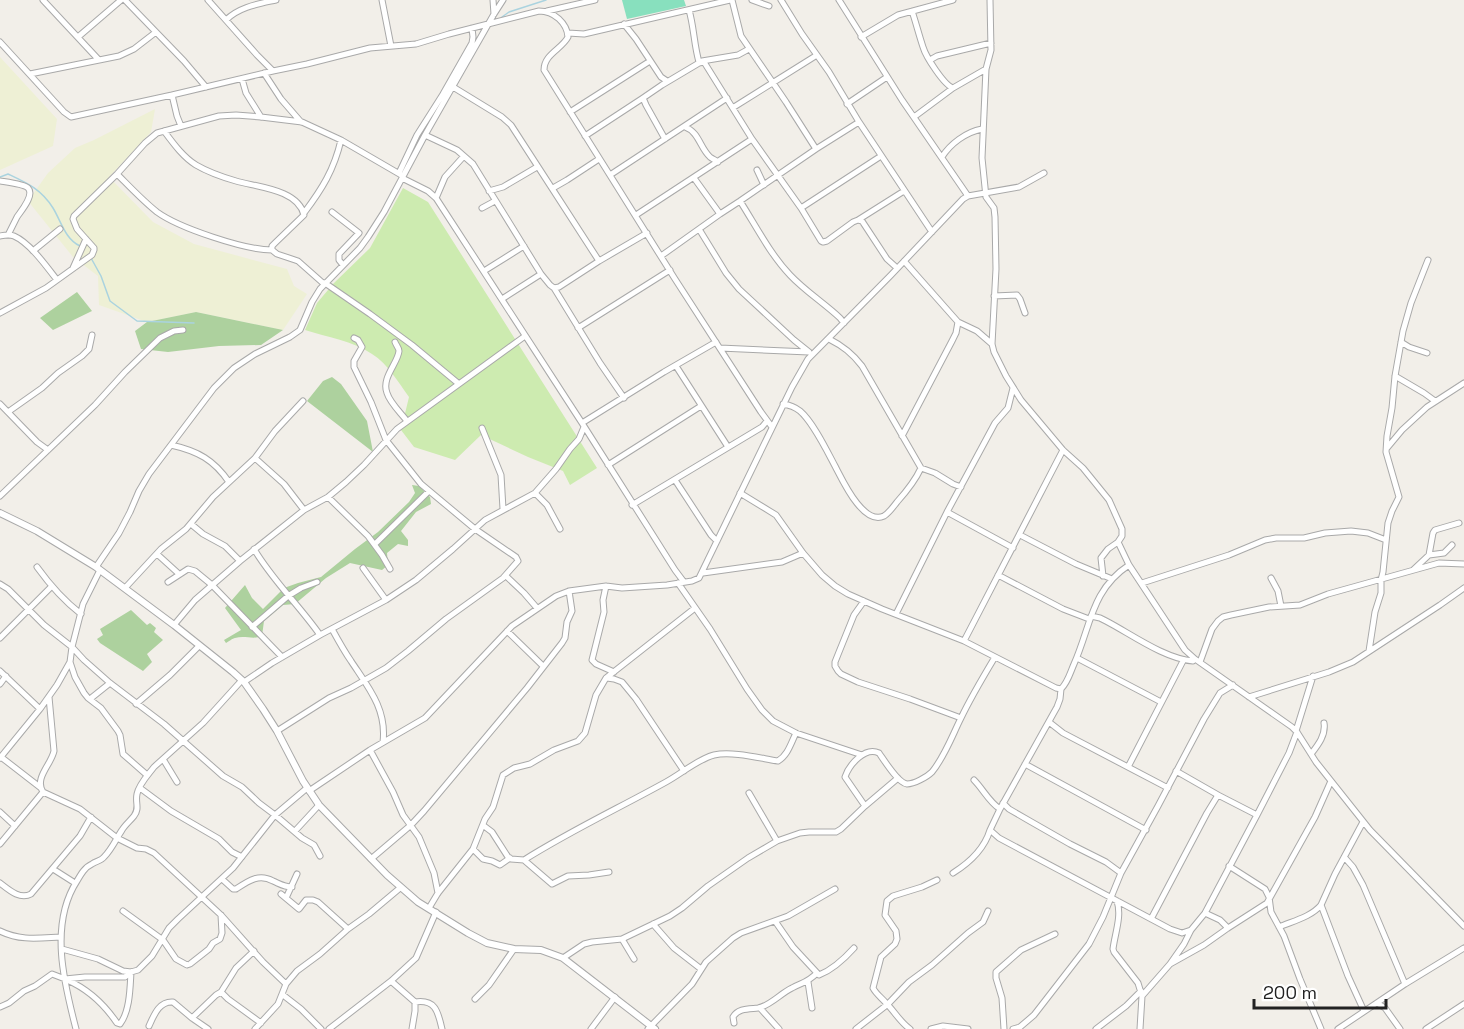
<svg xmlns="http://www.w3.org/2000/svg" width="1464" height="1029" font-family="'Space Grotesk',sans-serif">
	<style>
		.farmland { fill: #eef0d5 }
		.grass { fill: #cdebb0 }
		.forest { fill: #add19e }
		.pitch { fill: #88e0be }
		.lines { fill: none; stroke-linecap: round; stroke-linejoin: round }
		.stream { stroke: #aad3df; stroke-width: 1.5 }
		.minor-casing { stroke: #a9a9a9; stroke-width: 7 }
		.tertiary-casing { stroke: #a9a9a9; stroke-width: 8 }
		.minor { stroke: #fff; stroke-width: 5 }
		.tertiary { stroke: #fff; stroke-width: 6 }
	</style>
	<rect width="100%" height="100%" fill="#f2efe9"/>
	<path class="farmland" d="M0 57 57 119 53 146 0 170Z
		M155 109 151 132 109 177 153 222 194 244 287 269 294 286 307 294 283 330 196 312 147 322 99 305 98 276 73 257 28 201 48 173 75 148 94 140Z"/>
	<path class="grass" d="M403 188 428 202 597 468 570 485 563 471 528 457 481 435 455 460 414 447 401 430 409 397C398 382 388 364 372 354 353 341 327 337 305 330L317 303 334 283 370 248Z"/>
	<path class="forest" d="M77 292 92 311 53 330 40 318Z
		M196 312 283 330 261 345 219 346 168 352 141 349 135 331 147 322Z
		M332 377 341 384 367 421 373 452 307 401 323 381Z
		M412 485 419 486 430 497 431 504 416 512 401 531 408 540V546L398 544 387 553 388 565 382 570 350 563 326 578 295 604 283 605 264 621 262 636C253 640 245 635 235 638 233 638 228 642 226 643L224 640 241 630 225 608 245 585 252 598 263 609 284 588 298 583 321 577 355 549 378 532 409 502 415 493Z
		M131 610 147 625 150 623 156 628 154 632 163 640 147 654 152 662 143 671 100 643 97 639 103 635 100 629Z"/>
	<path class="pitch" d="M622 0H684L686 6 627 19Z"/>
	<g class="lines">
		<path class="stream" d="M502 17 509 12 546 0
			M0 177 8 174C27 183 41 189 53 208 61 221 65 239 80 246
			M91 258 101 276 110 301 137 321 194 323"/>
		<defs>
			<path id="minor" d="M43 0 98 59
				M125 0 184 61 206 87
				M208 0 257 55 273 71 307 64 370 48 416 44 449 34 539 11C554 11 567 23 568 37 562 49 544 54 544 70L675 279 761 412 772 427
				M382 0 391 46
				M493 0 494 14
				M732 0 741 36 786 102 816 149
				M752 0 769 6
				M781 0 802 34 829 72 859 122 932 232
				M839 0 902 100 968 196
				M990 0 991 50 986 69 982 158 986 197 994 208 995 217 996 269 992 344 994 352 1006 376 1021 400 1063 450 1083 468 1109 500 1122 529V536L1118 542 1129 565 1185 650 1195 659 1292 727 1297 732 1316 762 1370 830 1464 926
				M689 10C694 27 694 45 699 62
				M547 11 595 0
				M912 11C916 23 919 35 923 47 926 57 944 85 953 88
				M226 20C239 7 258 4 276 0
				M624 24 636 39 661 77 667 81
				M568 33 584 34 730 0
				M78 37 121 0
				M861 37 898 15 953 0
				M0 42 64 112 71 117 172 95 273 71
				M930 60 937 56 991 43
				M702 61 738 55 749 49
				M264 73 281 99 301 122
				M30 74 119 56 134 49 156 32
				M242 79 246 93 261 117
				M453 87 502 117 511 125 599 261
				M172 95 177 116 181 126
				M643 98 646 105 665 139
				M847 104 887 77
				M734 107 817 55
				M570 112 650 61
				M914 117 953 88 986 69
				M685 127C699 132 700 148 710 157 711 158 717 161 718 162
				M164 131C173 143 183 157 196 165 208 172 222 177 236 181 256 187 298 189 304 215L276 242 272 246V250L277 254 298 261 324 284
				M425 135 457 150 473 164 541 274 550 285 554 288 559 287 599 261 647 233
				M585 136 643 98 662 85 699 63 704 62 752 139 801 208 821 241 823 242 827 241 853 222 858 220 862 221 887 259 897 268
				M942 157C950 144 966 132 982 129
				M757 170 764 185
				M399 173 417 135 443 94 472 43 473 37 472 28
				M117 174C130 187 143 201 157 212 179 228 245 250 272 250
				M610 175 727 98
				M402 178 428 191 436 198 582 423 675 570 684 582
				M694 178 720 214
				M0 181C6 182 24 184 28 188 35 195 21 211 17 217 14 223 11 229 8 235
				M553 188 567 180 599 159
				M489 191 503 187 537 167
				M436 198 445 177 464 156
				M740 201C756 226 770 254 790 275 805 291 824 303 840 318L844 323
				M482 208 495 201
				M801 208 881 156
				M332 212 359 233 339 254V260L343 265
				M304 213C322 189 334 170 341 140
				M636 215 752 139
				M858 220 904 191
				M699 229 726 273 739 289 794 340 809 352
				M0 236C5 235 9 234 14 236 30 243 47 267 57 280
				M33 251 60 229
				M661 256 720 214 740 201 816 149 859 122
				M73 268 86 239
				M484 271 524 246
				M325 283 370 314 412 345 459 384
				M554 288 600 363 624 398
				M994 296 1017 295 1020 299 1025 313
				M502 299 541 274
				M0 313 46 288 92 255 94 250V248L77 229 73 219 74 216 117 174 145 143 157 133 219 116 236 115 261 117 302 122 341 140 403 176
				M958 322 977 331 992 344
				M578 328 670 270
				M829 339C843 346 852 353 862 366L921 468 935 473 953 484 961 487
				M395 342C396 345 399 348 399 351 398 363 381 378 387 393 390 403 401 413 407 421
				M1401 342 1409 347 1427 353
				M720 348 809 352
				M676 366 728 447
				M1395 376 1424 393 1435 401
				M0 404 37 442 48 450
				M783 404C790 405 795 407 800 411 813 422 827 451 835 466 842 479 863 526 884 516 889 513 893 507 897 502 906 492 915 481 921 468
				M8 412 42 388 58 373 82 356 89 349 92 335
				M582 423 664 372 716 342
				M482 428 501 475 503 509
				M902 436 952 341 956 333 958 322 904 261
				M171 445C198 451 214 460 229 482
				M1387 448 1402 430 1427 407 1464 383
				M255 458 284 484 304 510
				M608 465 701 406
				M675 480 711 535 717 541
				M535 493 547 505 560 529
				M740 493 776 515 803 553 822 575 835 586 848 594 882 609 964 641 1056 688 1061 689C1068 682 1070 673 1074 664 1091 626 1091 590 1129 565
				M0 496 95 405 125 372 160 338 174 331 183 330
				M328 497 368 536 382 555 390 569
				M632 505 762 427 767 421
				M947 512 1013 548
				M191 524 203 534 225 546 240 561
				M1020 535 1076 564 1112 579
				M375 544 429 491
				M254 549C273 581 299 605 320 635
				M157 554 179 574
				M1429 555 1433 533 1435 530 1459 523
				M37 567C50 585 63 600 81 614
				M96 567 119 533 130 512 139 491 149 474 214 388 234 368 255 354 290 337 300 330 312 302 320 289 360 248 368 237 384 212 425 135 494 14 503 0
				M363 568 386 600
				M1413 570 1429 555 1444 553 1452 545
				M703 573 782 562 803 553
				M998 575 1063 609 1089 619
				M506 576 524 593 537 608
				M1103 576 1101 558 1108 549 1118 542
				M1271 578 1278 591 1281 606
				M168 582 188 569 195 571 212 585 282 657
				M678 583 710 629 747 689 762 710 773 721 796 733 862 755
				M1142 583 1229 555 1265 540 1276 538H1304L1325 533 1351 531 1368 533 1386 540
				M0 584 8 589 44 625 72 647 84 660 110 683 164 724 223 776 242 787 259 803 275 815 302 838 314 845 320 856
				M606 586 603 600 604 612 592 660 596 664 614 672
				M125 588 161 549 186 529 213 497 255 458 275 431 303 401
				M864 601 854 615 839 652 835 662V666L838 671 841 674 858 682 910 699 961 718
				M896 614 947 512 995 423 1008 408 1013 388
				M1091 616 1100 618 1106 621C1131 634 1165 659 1193 661L1195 659
				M174 625 195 600 240 561 304 510 328 497 346 482 364 465 397 429 525 336
				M252 627 288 596 301 588 317 582
				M332 629C338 640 344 651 351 661 368 687 387 709 383 742
				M507 631 543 666
				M0 638 51 587
				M964 641 1063 450
				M1369 651 1375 612 1381 593V580L1383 572 1388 523 1392 511 1399 497 1386 452 1387 436 1392 408 1395 376 1403 331 1411 303 1428 260
				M1077 658 1161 702
				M70 662 75 677 84 693 88 698 101 708 118 731 120 735 123 754 147 775
				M1200 662 1212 629 1218 621 1223 617 1231 615 1269 607 1300 605 1328 594 1439 563 1464 564
				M0 671 40 709
				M607 678 614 679 622 682 636 699 684 771
				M244 682 272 663 320 635 386 600 416 580 453 549 485 520 535 493 556 469 570 449 579 439 584 427
				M0 684 6 676
				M1061 689 1060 699 1057 707 1000 809 990 830 999 838 1170 929 1182 933 1191 930
				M49 697 54 751C51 765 34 778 43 792L80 809 117 838 137 848 146 849 154 853 221 915 263 962 286 984
				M1249 697 1329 672 1353 662 1440 605 1464 588
				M90 699 110 683
				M136 704 170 675 199 646
				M1049 722 1063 733 1168 788
				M277 731 329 698 351 688 386 668 408 651 446 619 503 578 518 561 516 557 475 529 421 484 386 440 371 402 354 367V361L362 347 358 340 354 338
				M1296 731 1313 676
				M370 750 393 792 403 815 419 837 434 873 438 893
				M1311 754C1318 745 1326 735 1324 723
				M1 757 41 788
				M0 758 40 709 57 685 70 662 72 647 83 604 100 570
				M163 759 177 782
				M1025 764 1146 830
				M1128 767 1183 661
				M1176 771 1218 795 1257 815
				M974 780C983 789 989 802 1000 809
				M140 788 171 811 219 839 232 852 242 857
				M309 791 370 750 425 718 512 626 556 596 569 591 606 586 622 588 667 585 692 581 699 578 792 387 808 359 891 275 963 199 968 196 1019 187 1044 173
				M749 793 777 841
				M1003 803 1009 809 1028 820 1070 844 1106 862 1121 873
				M865 806 845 777C849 765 865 746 879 753 884 760 898 783 907 784 914 784 927 777 932 772 945 756 952 736 961 718 971 697 983 677 995 657
				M0 812 15 826
				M484 826 492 832 508 857 511 859 524 860 552 884 568 876 589 875 609 872
				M295 831 319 805
				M0 844 43 792
				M473 849 483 859 492 861 500 865 510 858
				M1345 858 1353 867 1363 885 1405 984
				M371 859 411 825 424 811 527 688 562 643 565 638 567 622 572 611 569 591
				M524 860C570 831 619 808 666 782 681 774 698 759 714 755 732 751 759 758 778 761 788 755 791 743 796 733
				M1229 866 1265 889 1269 897 1271 912 1284 936 1300 979 1321 1029
				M53 869 75 883
				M953 873C969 863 984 850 990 830
				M222 879 233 889H236C248 881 259 873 273 881 280 884 284 887 292 887
				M0 883C9 890 20 900 31 894L80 836 91 817
				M281 894 299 909 306 900H313L318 902 348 929
				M286 898 297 874
				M1117 901C1122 916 1115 933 1113 949L1114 952 1138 983 1142 996 1140 1029
				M1321 905 1348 976 1364 1011
				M429 908 438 893 473 849 485 819 493 807 503 775 514 768 530 764 554 750 578 741 585 733 596 695 606 678 695 608
				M123 911 163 940 176 959 187 965 190 964 204 953 209 949 213 943 220 939 222 933 221 915
				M1205 913 1220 920 1228 928
				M1151 919 1207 813 1218 795
				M775 921 793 947 819 975C832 970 845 958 854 948
				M653 924 674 948 701 969
				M1279 927C1293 921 1311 917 1321 905L1335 874 1363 822
				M0 931C20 941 39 938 60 937
				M622 939 634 959
				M62 949 98 959 123 971 131 972 138 970 152 956 169 928 178 919 233 868 275 815 307 788
				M254 951 236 968 221 992 228 999 261 1023
				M563 958 584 944 592 942 622 939 670 916 682 908 708 886 748 858 777 841 800 833 809 832H836L841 829 865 806 898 778
				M1170 964 1184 944 1191 930 1205 913 1257 815 1289 753 1297 732
				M67 980C88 989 104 1004 117 1023L120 1024C130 1011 130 988 131 972
				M391 981 415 1002V1011L412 1029
				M808 982 812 1008
				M283 995 301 1009 321 1029
				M1142 996 1170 964 1204 945 1228 928 1267 903 1315 817 1331 781
				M475 999 489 985 514 949
				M415 1002C436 999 438 1012 442 1029
				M1377 1003 1385 1008 1400 1029
				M0 1007 9 1003 24 991 35 986 52 974 65 979 85 977H125L131 972
				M760 1008 779 1029
				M192 1018 216 995 221 992
				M734 1023 733 1017C738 1008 749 1009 758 1008 770 1006 781 993 792 988 803 982 807 983 817 973
				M149 1026C154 1015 159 1001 173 1002L192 1018 208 1029
				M76 1029C64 983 49 924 77 881 81 874 85 867 92 864 96 861 101 861 104 857 112 849 116 839 122 830 125 825 130 821 134 816 140 808 135 803 137 794 139 784 148 775 154 767L203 723 242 680
				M255 1029 278 1004 286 984 297 971 320 954 348 929 369 914 400 888
				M329 1029 391 981 416 958 436 912
				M591 1029 615 997
				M648 1029 692 984 706 962 733 938 741 933 788 916 835 889
				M856 1029 888 1004 909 982 932 965 968 933 983 922 988 911
				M910 1029C900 1022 895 1012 886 1003 882 998 876 994 873 988L881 957 895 944 897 939 896 931 885 915 887 901 893 896 922 887 937 880
				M931 1029 943 1026 968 1029
				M1004 1029 1002 998 996 978V972L1021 950 1055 934
				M1013 1029 1020 1027 1034 1015 1089 944 1103 917 1121 873 1158 806 1204 719 1220 693 1233 685
				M1096 1029 1126 1006 1141 991
				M1338 1029 1405 984 1464 948
				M1426 1029 1464 1004"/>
			<path id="tertiary" d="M0 513 37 531 96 567 174 625 233 672 244 682 263 709 277 731 303 781 319 805 387 875 418 902 468 933 487 943 514 949 541 950 563 958 655 1029"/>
		</defs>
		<use href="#minor" class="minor-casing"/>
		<use href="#tertiary" class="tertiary-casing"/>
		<use href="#minor" class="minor"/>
		<use href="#tertiary" class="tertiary"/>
	</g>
	<path d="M1254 999v9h132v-9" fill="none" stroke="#222222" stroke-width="3"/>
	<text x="1263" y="999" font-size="18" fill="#222222" stroke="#ffffff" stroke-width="4.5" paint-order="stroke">200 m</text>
</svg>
